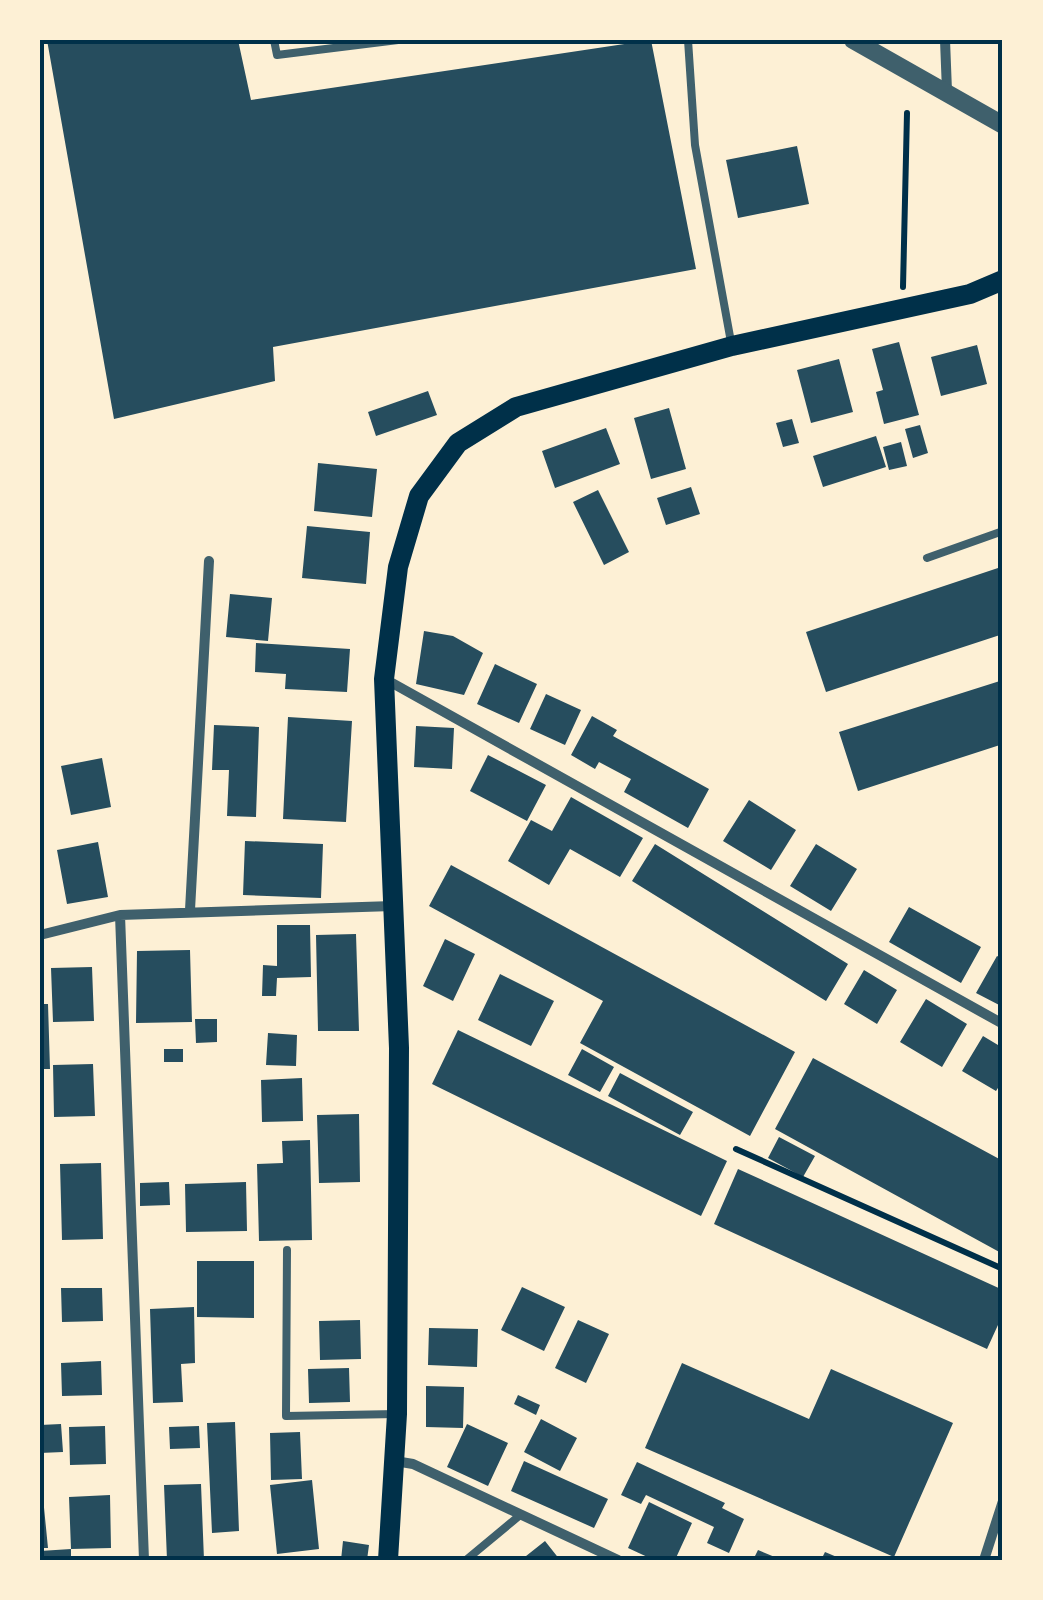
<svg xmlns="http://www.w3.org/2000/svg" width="1043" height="1600" font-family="'Open Sans',sans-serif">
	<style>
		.building { fill: #264d5e }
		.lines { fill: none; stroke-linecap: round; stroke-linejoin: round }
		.path { stroke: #003049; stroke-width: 6 }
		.service { stroke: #3f606c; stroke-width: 8 }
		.minor { stroke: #3f606c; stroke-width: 10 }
		.tertiary { stroke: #3f606c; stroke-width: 18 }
		.secondary { stroke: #003049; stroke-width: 20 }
		.neatline { fill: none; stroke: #003049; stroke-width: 4 }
	</style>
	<rect width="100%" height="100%" fill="#fdf0d5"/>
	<path class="building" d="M47 40H238L251 100 651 40 696 269 273 347 275 381 114 419Z
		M797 146 809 204 738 218 726 160Z
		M899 342 919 415 884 424 876 392 883 390 872 349Z
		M977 345 987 384 941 396 931 357Z
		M839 359 853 412 811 423 797 370Z
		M428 391 437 415 376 436 368 412Z
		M669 408 686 469 651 479 634 418Z
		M792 419 799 443 783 447 776 423Z
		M920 425 928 453 913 458 905 429Z
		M606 428 620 464 555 488 542 451Z
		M876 436 886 467 823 487 813 456Z
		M901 442 907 466 889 470 883 447Z
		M318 463 377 469 372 517 314 511Z
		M691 487 700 514 666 525 657 498Z
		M598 490 629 552 604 565 573 502Z
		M307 526 370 532 366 584 302 578Z
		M998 568 1003 583V634L826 692 806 632Z
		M230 594 272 598 268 641 226 637Z
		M424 631 453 636 483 653 464 695 416 684Z
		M256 643 350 649 347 692 285 689 286 674 255 672Z
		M495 664 537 684 519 723 477 704Z
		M1003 680V744L858 791 839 732Z
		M546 694 581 710 565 745 530 729Z
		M592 716 617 730 613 736 709 789 688 828 624 792 631 779 599 762 595 769 571 755Z
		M288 717 352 721 346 822 283 819Z
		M214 725 259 727 256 817 227 816 229 770H212Z
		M416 726 454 728 452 769 414 767Z
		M488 755 546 785 527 821 470 791Z
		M102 758 111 807 71 815 61 766Z
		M571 797 643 838 620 877 570 849 549 885 508 861 531 820 552 831Z
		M749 800 796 830 771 870 723 841Z
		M245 841 323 844 321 898 243 895Z
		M98 842 108 897 67 904 57 850Z
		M655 844 848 964 826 1001 632 881Z
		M816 844 857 869 831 911 790 886Z
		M451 865 795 1052 750 1136 580 1043 603 1001 429 906Z
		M909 907 981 947 961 983 889 942Z
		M277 925H310L311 977 277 978 276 996H262L263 965 277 966Z
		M356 934 359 1031H318L316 935Z
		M445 939 475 954 453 1001 423 986Z
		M190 950 192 1022 136 1023 137 951Z
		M997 956 1003 959V1007L976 993Z
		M92 967 94 1021 53 1022 51 968Z
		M864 970 897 990 877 1024 844 1004Z
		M500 974 554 1001 531 1046 478 1020Z
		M926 999 967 1024 942 1067 900 1042Z
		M40 1004H48L50 1069H40Z
		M195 1019H217V1042L196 1043Z
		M458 1030 727 1161 701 1216 432 1084Z
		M268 1033 297 1035 296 1066 266 1065Z
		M983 1036 1003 1048V1080L996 1091 962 1071Z
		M164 1049H183V1062H164Z
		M582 1049 614 1067 600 1092 568 1075Z
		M813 1058 1003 1161V1254L775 1129Z
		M93 1064 95 1116 54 1117 53 1065Z
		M620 1073 693 1112 680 1135 608 1096Z
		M302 1078 303 1121 262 1122 261 1080Z
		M359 1114 360 1182 319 1183 317 1115Z
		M779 1137 815 1156 803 1177 768 1158Z
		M310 1140 312 1240 259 1241 257 1164 283 1163 282 1141Z
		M101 1163 103 1239 62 1240 60 1164Z
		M738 1169 1003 1290V1314L987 1349 714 1224Z
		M169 1182 170 1205 140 1206V1183Z
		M246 1182 247 1231 186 1232 185 1184Z
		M197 1261H254V1318L197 1317Z
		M522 1287 565 1307 544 1351 501 1330Z
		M61 1288H102L103 1321 62 1322Z
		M194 1307 195 1363 181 1364 183 1402 153 1403 150 1309Z
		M360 1320 361 1359 320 1360 319 1321Z
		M578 1320 609 1334 586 1383 555 1368Z
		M429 1328 478 1329 477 1367 428 1365Z
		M101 1361 102 1395 62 1396 61 1363Z
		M682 1363 809 1419 831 1369 953 1423 894 1557 645 1448Z
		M349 1368 350 1402 309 1403 308 1369Z
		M426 1386 464 1387 463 1428 426 1427Z
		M518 1395 540 1405 536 1415 514 1404Z
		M541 1419 577 1438 560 1471 524 1452Z
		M235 1422 239 1531 212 1533 207 1423Z
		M61 1424 63 1452 40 1453V1425Z
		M467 1424 508 1443 488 1486 447 1467Z
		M105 1426 106 1464 70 1465 69 1427Z
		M199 1426 200 1448 170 1449 169 1427Z
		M300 1432 302 1479 271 1480 270 1433Z
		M524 1461 608 1499 594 1528 511 1491Z
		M637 1462 725 1503 722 1508 744 1519 729 1553 707 1543 714 1527 646 1495 641 1504 621 1495Z
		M40 1467 48 1548H40Z
		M312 1480 319 1549 277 1554 270 1485Z
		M201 1484 204 1560H167L164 1485Z
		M110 1495 111 1548 71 1549 69 1497Z
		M649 1502 692 1523 675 1560H654L628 1548Z
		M343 1541 369 1545 367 1560H341Z
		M545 1541 560 1560H521Z
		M71 1549V1560H40V1551Z
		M758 1550 782 1560H753Z
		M825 1552 844 1560H821Z"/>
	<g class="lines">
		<path class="path" d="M903 287 907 113
			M736 1149 1003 1269"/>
		<path class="service" d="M274 40 277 55 398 40
			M688 40 695 145 731 342
			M927 558 1003 531
			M287 1250 286 1416 397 1414
			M466 1560 519 1516"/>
		<path class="minor" d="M945 40 947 91
			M385 679 1003 1024
			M190 910 209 561
			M120 915 144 1560
			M40 935 120 915 393 906
			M395 1461 413 1464 618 1560
			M984 1560 1003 1501"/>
		<path class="tertiary" d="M853 40 1003 125"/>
		<path class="secondary" d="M388 1560 397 1414 399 1048 384 679 398 567 419 496 458 443 516 407 732 346 970 294 1003 280"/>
	</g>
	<rect width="1043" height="1600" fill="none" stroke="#fdf0d5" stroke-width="85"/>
	<rect x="42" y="42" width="958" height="1516" class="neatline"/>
</svg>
